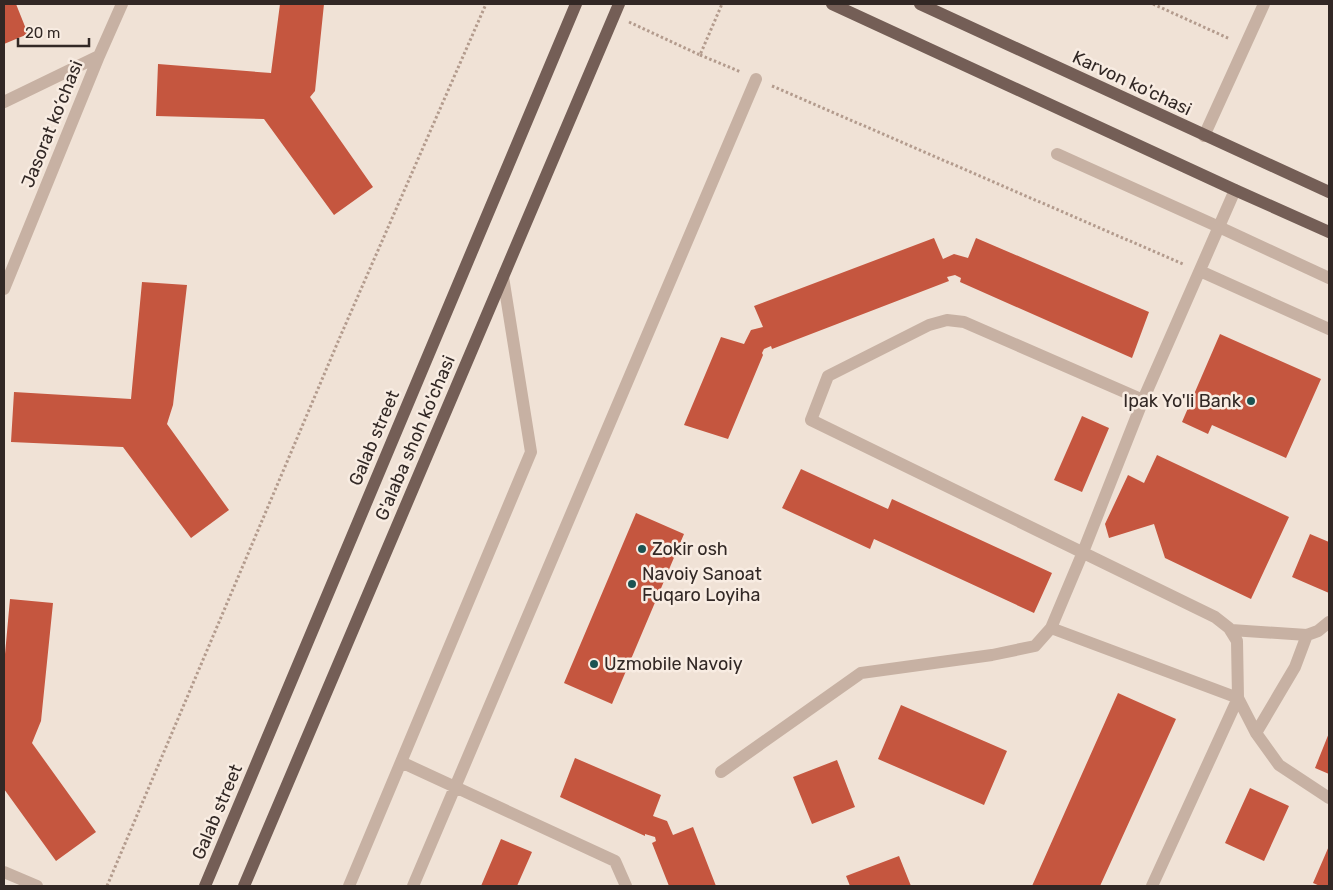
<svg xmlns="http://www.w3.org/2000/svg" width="1333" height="890" font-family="Rubik,sans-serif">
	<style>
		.building { fill: #c5563f }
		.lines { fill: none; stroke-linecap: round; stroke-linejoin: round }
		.path { stroke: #b39b8d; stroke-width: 3; stroke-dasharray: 2.5 2.5; stroke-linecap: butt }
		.minor { stroke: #c7b1a3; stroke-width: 12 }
		.major { stroke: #745e56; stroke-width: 12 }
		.poi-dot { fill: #1b5352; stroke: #f8ece2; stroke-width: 2 }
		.labels { text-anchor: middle; stroke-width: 5; stroke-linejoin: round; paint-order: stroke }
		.street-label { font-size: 18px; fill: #322825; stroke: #f8ece2 }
		.poi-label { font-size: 18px; fill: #322825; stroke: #f8ece2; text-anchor: start }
	</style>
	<rect width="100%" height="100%" fill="#f0e2d6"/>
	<path class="building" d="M4 4H16L28 34 4 44Z
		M280 4H324L315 91 310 97 373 187 334 215 264 119 156 116 158 64 271 73Z
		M934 238 943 259 954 254 968 258 976 238 1149 312 1132 358 960 282 961 278 955 275 947 277 949 281 772 349 771 346 764 349 762 353 763 355 728 439 684 425 721 337 744 344 751 330 763 327 754 306Z
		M142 282 187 285 173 405 167 424 229 510 191 538 123 447 11 442 14 392 131 399Z
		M1220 334 1321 379 1286 458 1212 425 1208 434 1182 422Z
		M1082 416 1109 428 1082 492 1054 480Z
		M1157 455 1289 517 1251 599 1165 558 1154 524 1109 538 1105 524 1128 475 1144 483Z
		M801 469 888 509 892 499 1052 573 1034 613 874 539 870 549 782 508Z
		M636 513 684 534 612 704 564 683Z
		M1310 534 1329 542V593L1292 577Z
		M10 599 53 603 41 721 32 743 96 832 56 861 4 789V665Z
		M1118 693 1176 719 1100 886H1032Z
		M901 705 1007 751 984 805 878 759Z
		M1329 733V774L1315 768Z
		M575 758 661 795 653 816 667 821 673 835 693 827 716 886H669L652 843 656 841 655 837 645 834V836L560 797Z
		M837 760 855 807 812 824 793 777Z
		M1250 788 1289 806 1264 861 1225 843Z
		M501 839 532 852 517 886H481Z
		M1329 846V886H1320L1313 883Z
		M899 856 911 886H850L846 876Z"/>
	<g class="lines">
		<path class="path" d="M1153 4 1230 39
			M629 22 700 55 722 4
			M700 55 741 72
			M772 86 1183 264
			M107 886 340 337 486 4"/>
		<path class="minor" d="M4 102 99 56
			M1204 136 1264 4
			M1057 154 1219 227 1329 278
			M1200 271 1329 329
			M4 289 99 56 122 4
			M1143 400 964 322 947 320 929 325 828 376 811 420 1215 617 1229 628 1237 641 1238 698 1256 733 1279 765 1329 798
			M1051 628 1238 698 1152 886
			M1231 630 1307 635 1318 631 1329 622
			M1256 733 1295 667 1307 635
			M401 762 615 861 626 886
			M721 772 861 673 992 655 1035 646 1051 628 1083 552 1143 400 1235 190
			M4 872 37 886
			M349 886 531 452 503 277
			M413 886 756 79"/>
		<path class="major" d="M832 4 1235 190 1329 232
			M920 4 1329 192
			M205 886 576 4
			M244 886 619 4"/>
	</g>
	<g class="poi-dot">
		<circle cx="1251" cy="401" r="5"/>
		<circle cx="642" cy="549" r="5"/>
		<circle cx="632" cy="584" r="5"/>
		<circle cx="594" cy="664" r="5"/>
	</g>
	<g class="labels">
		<g class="street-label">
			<text transform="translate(1132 83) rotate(25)" y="6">Karvon ko'chasi</text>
			<text transform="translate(52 124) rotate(-68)" y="6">Jasorat ko‘chasi</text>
			<text transform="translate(374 438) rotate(-67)" y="6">Galab street</text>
			<text transform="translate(415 438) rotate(-67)" y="6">G'alaba shoh ko'chasi</text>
			<text transform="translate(217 812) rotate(-67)" y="6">Galab street</text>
		</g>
		<g class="poi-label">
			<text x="1241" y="407" text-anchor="end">Ipak Yo'li Bank</text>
			<text x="652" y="555">Zokir osh</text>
			<text x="642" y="580">Navoiy Sanoat<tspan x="642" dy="21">Fuqaro Loyiha</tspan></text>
			<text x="604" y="670">Uzmobile Navoiy</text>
		</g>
	</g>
	<rect width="1333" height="890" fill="none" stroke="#322825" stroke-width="10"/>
	<path d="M18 38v8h71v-8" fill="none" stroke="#322825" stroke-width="2.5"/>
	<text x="25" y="38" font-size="15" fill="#322825" stroke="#f8ece2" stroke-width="4" paint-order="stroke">20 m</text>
</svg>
